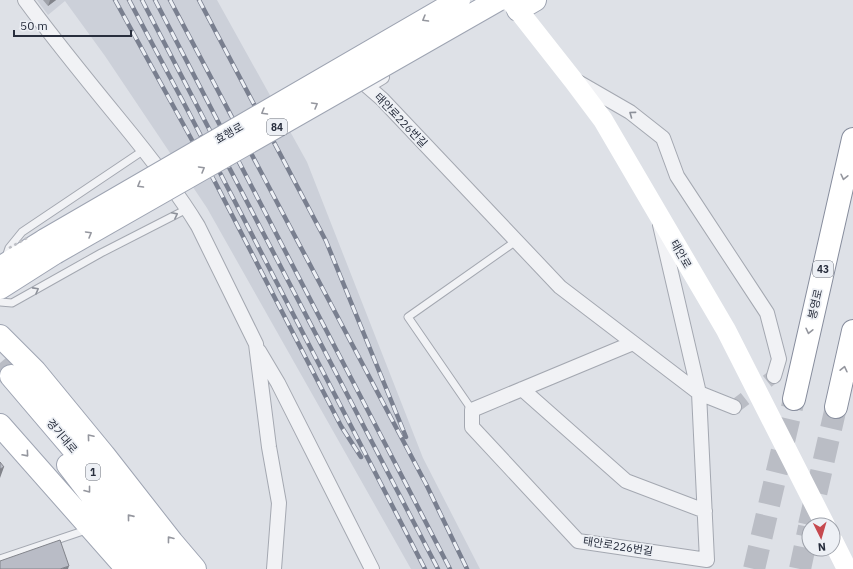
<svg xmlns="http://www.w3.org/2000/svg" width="853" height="569" font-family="'IBM Plex Sans','Noto Sans KR',sans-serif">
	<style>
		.built { fill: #ccd0d9 }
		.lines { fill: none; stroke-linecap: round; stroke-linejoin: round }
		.street-tunnel { stroke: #babdc5; stroke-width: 14; stroke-dasharray: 14 7; stroke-linecap: butt }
		.primary-tunnel { stroke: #babdc5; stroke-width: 22; stroke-dasharray: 22 11; stroke-linecap: butt }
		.highway-tunnel { stroke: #babdc5; stroke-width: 22; stroke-dasharray: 22 11; stroke-linecap: butt }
		.lane-casing { stroke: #a4a8b1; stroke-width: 9 }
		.street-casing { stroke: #a4a8b1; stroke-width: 16 }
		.primary-casing { stroke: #9ea4b2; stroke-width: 24 }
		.highway-casing { stroke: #878d9d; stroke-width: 24 }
		.lane { stroke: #f1f2f5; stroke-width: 7 }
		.street { stroke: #f1f2f5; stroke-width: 14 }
		.secondary { stroke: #fff; stroke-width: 20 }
		.primary { stroke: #fff; stroke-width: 22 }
		.highway { stroke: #fff; stroke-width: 22 }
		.rail-casing { stroke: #797f8f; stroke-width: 4.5 }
		.rail { stroke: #edf0f5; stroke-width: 3; stroke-dasharray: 9; stroke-linecap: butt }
		.primary-bridge-casing { stroke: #9ea4b2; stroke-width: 24; stroke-linecap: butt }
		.path-bridge { stroke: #bdbfc5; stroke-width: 2.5; stroke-dasharray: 3 3; stroke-linecap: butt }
		.primary-bridge { stroke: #fff; stroke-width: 22 }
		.wall { fill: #9fa2aa }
		.shaded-wall { fill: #82848b }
		.building { fill: #b9bcc6; stroke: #82848b }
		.oneway { stroke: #94969e }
		.oneway2 { stroke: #8c9099 }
		.labels { text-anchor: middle; stroke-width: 3.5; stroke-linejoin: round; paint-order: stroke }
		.shield { fill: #edf0f5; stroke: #636874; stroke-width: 1 }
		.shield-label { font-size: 10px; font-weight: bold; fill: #282e3d }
		.street-label { font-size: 11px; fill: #282e3d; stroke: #edf0f5 }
	</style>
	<rect width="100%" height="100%" fill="#dee1e7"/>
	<path class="built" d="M37 0H217L307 162 423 458 480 569H411L207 208 105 56 65 1 48 15Z"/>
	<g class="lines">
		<path class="street-tunnel" d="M734 407 774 376"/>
		<path class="primary-tunnel" d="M0 363 11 376"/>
		<path class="highway-tunnel" d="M809 525 836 407
			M754 569 794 399
			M800 569 809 527"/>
		<defs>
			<path id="lane" d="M6 257 9 248 22 232 144 150
				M0 302 12 303 101 253 187 209
				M472 410 408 317 516 241
				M0 559 89 529"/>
			<path id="street" d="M25 0C55 41 87 80 119 119 147 153 175 188 198 226L256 344 269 447 279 503 274 569
				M382 77 367 86 382 99 560 287 699 393 660 225
				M578 82 630 112 663 138 677 176 767 313 779 359 774 376
				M633 343 472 410V427L578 541 707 560 699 393 734 407
				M259 351 278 383 372 569
				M522 389 626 481 705 511"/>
			<path id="primary" d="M518 10 535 0
				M0 268 45 240
				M0 288 55 253
				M0 336 35 371 104 455 172 542 195 569
				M11 376 119 503 173 569
				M0 425 127 569
				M68 465 148 569"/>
			<path id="highway" d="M794 399 853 139
				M836 407 853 331"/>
		</defs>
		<use href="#lane" class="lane-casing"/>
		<use href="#street" class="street-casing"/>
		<use href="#primary" class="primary-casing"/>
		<use href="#highway" class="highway-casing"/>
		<use href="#lane" class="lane"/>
		<use href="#street" class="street"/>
		<path class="secondary" d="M510 0 573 80 603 120 726 330 825 525
			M833 541 847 569"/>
		<use href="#primary" class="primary"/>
		<use href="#highway" class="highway"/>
		<defs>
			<path id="rail" d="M115 0 215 182 341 426 361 457
				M129 0 188 111 425 569
				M142 0 438 569
				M155 0 450 569
				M170 0 426 484 467 569
				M199 0 326 241 406 437"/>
		</defs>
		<use href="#rail" class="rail-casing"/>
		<use href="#rail" class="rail"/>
		<defs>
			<path id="primary-bridge" d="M45 240 459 0
				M55 253 498 0"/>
		</defs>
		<use href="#primary-bridge" class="primary-bridge-casing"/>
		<path class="path-bridge" d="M9 248 27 238"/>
		<use href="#primary-bridge" class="primary-bridge"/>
	</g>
	<path class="wall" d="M43 0H56L48 6Z"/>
	<path class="shaded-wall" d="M50 0H56L48 6Z
		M4 467 0 478V469Z
		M69 566 68 569H60Z"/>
	<path class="building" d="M0 462 4 467 0 469Z
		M60 540 69 566 60 569H0V561Z"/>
	<defs><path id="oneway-chevron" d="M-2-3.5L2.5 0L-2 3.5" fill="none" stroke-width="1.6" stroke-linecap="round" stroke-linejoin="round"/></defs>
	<g class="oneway">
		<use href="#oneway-chevron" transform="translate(425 19) rotate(150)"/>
		<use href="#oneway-chevron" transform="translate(315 105) rotate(-30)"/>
		<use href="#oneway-chevron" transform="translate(264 112) rotate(150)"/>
		<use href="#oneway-chevron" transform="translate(202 169) rotate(-30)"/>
		<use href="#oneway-chevron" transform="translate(844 177) rotate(103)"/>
		<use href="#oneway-chevron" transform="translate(140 185) rotate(150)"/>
		<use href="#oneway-chevron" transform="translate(89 234) rotate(-30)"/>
		<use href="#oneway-chevron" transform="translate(809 331) rotate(103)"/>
		<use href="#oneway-chevron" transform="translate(844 369) rotate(-77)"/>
		<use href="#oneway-chevron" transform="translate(90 437) rotate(-130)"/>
		<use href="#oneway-chevron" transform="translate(26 454) rotate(49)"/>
		<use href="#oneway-chevron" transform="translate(88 490) rotate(52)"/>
		<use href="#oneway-chevron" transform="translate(130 517) rotate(-129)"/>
		<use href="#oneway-chevron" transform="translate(170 539) rotate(-128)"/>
	</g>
	<g class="oneway2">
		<use href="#oneway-chevron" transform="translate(632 114) rotate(-144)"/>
		<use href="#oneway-chevron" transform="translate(175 215) rotate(-27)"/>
		<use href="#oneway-chevron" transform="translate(36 290) rotate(-29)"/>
	</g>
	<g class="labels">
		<g class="shield">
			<rect x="267" y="119" width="20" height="16" rx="3"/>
			<rect x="813" y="261" width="20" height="16" rx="3"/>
			<rect x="86" y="464" width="14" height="16" rx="3"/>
		</g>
		<g class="shield-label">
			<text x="277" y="131">84</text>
			<text x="823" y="273">43</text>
			<text x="93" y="476">1</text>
		</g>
		<g class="street-label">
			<text transform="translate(401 120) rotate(46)" y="4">태안로226번길</text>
			<text transform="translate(229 133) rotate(-30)" y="4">효행로</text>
			<text transform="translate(681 254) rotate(60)" y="4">태안로</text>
			<text transform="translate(815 304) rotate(-77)" y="4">봉영로</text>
			<text transform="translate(62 436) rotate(50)" y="4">경기대로</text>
			<text transform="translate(618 546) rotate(9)" y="4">태안로226번길</text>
		</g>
	</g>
	<g transform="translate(821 537) rotate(175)"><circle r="19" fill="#edf0f5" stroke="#9ea2ab"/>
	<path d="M0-3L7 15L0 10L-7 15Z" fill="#c6494f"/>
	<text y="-6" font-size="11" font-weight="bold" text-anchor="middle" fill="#282e3d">N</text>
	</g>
	<path d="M14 30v6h117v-6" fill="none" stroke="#282e3d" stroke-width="2"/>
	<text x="20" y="30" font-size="12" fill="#282e3d" stroke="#edf0f5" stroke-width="3" paint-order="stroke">50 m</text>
</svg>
